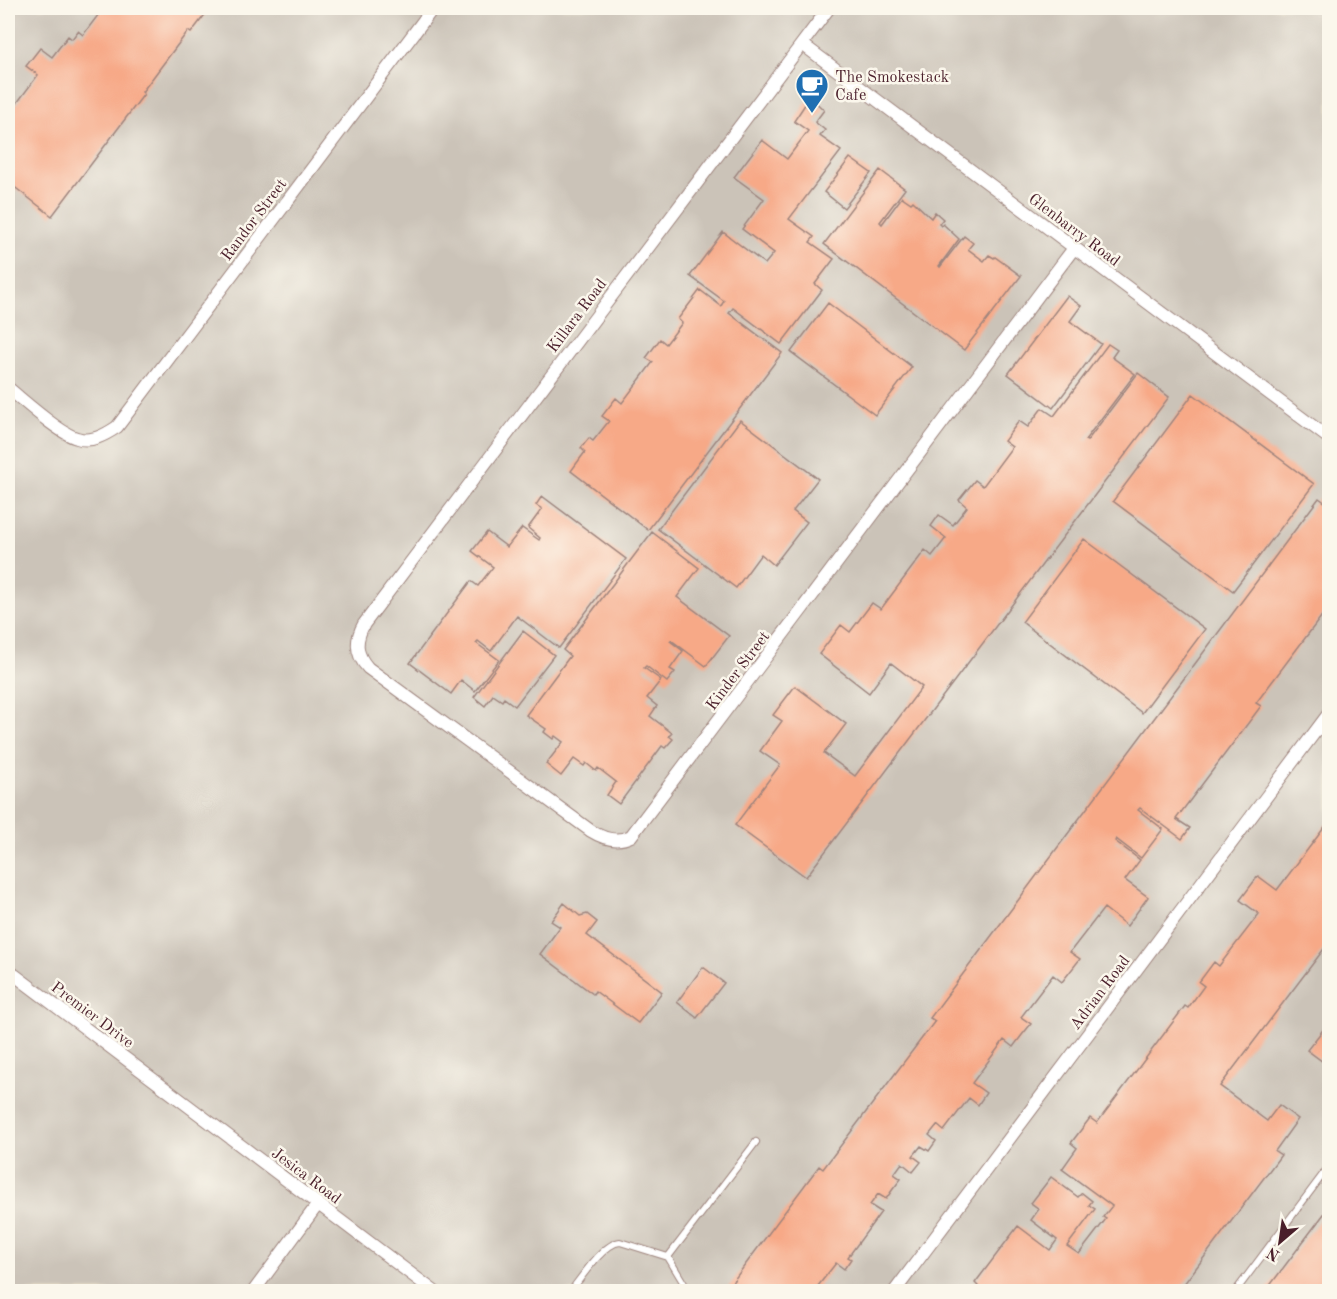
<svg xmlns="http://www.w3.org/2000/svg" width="1337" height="1299" font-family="'Old Standard TT',serif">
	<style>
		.industrial { fill: #cbc3b8 }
		.building { fill: #f7a987 }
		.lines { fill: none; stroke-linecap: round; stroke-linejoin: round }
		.service-casing { stroke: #9e847d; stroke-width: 8 }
		.minor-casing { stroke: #9e847d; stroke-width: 14 }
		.service { stroke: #fff; stroke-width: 6 }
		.minor { stroke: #fff; stroke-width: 12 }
		.labels { text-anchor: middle; stroke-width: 5; stroke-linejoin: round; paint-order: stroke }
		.poi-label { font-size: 16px; fill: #4a1f2b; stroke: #fbf7ec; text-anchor: start }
		.street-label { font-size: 16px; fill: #4a1f2b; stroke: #fbf7ec }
	</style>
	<rect width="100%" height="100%" fill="#fbf7ec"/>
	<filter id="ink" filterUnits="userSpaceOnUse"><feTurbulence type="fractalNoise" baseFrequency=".0167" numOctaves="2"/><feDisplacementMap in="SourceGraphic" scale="12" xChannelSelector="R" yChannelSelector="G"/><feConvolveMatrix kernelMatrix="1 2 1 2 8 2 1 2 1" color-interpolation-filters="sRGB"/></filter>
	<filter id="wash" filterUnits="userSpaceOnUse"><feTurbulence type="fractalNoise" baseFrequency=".008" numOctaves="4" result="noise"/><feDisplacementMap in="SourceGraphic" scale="24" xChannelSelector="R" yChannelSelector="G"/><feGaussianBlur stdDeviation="1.35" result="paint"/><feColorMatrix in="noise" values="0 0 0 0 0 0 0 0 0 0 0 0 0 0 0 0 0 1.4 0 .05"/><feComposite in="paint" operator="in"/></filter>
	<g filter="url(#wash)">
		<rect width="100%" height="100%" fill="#f3e8cf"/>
		<path class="industrial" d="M8 8H1329V1291H8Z"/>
		<g id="blocks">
			<path class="building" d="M99 8H210L191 33 188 31 142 92 144 94 52 216 8 182V115L38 75 26 66 40 48 52 57 68 36 72 39 78 31 83 35 102 10Z
				M810 97 824 110 815 122 825 130 820 136 841 151 789 219 814 237 810 242 834 259 815 284 822 290 781 344 733 308 729 313 782 353 648 530 571 471 585 452 581 448 589 438 593 441 609 421 602 416 616 398 622 403 653 362 646 358 660 339 666 344 682 323 678 319 700 290 721 306 724 301 690 276 723 232 765 264 774 253 742 229 764 199 734 177 762 140 787 159 808 131 794 121Z
				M850 158 871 173 844 208 824 192Z
				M880 170 905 189 880 222 882 224 902 197 911 203 913 201 931 218 935 212 943 219 939 224 941 226 943 224 959 239 939 266 940 267 964 236 973 243 968 249 984 261 989 255 994 258 995 257 1021 276 964 350 824 244Z
				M1067 296 1081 306 1070 321 1101 344 1053 408 1008 374Z
				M828 303 912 367 875 415 791 352Z
				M1108 344 1117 350 1112 357 1135 374 1085 440 1087 441 1138 373 1169 397 806 877 735 825 780 765 760 751 782 721 773 715 795 686 846 724 824 753 855 776 922 687 891 663 869 693 819 654 841 625 850 632 872 603 881 609 925 550 932 556 946 538 931 526 939 515 953 525 967 507 959 500 975 480 983 486 1012 447 1004 441 1019 421 1028 427 1042 408 1054 416Z
				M1193 394 1314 484 1233 591 1113 501Z
				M740 420 818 479 793 511 807 522 774 565 761 554 736 588 658 529Z
				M542 496 626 559 559 648 517 616 491 651 478 641 476 643 499 660 475 691 461 680 451 694 410 663 471 581 478 586 493 567 472 551 487 532 507 547 522 528 539 540 540 538 528 528 542 509 536 505Z
				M1319 498 1330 506 1325 513 1330 516V617L1324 613 1256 703 1261 706 1176 819 1190 828 1182 839 1140 808 1138 810 1163 829 1141 858 1116 839 1115 841 1140 860 1125 880 1148 897 1127 926 1104 908 1070 952 1080 959 1062 982 1053 975 1021 1017 1031 1024 1022 1035 1013 1047 1004 1040 972 1083 986 1093 978 1105 969 1098 944 1131 937 1125 929 1135 936 1141 929 1151 921 1146 913 1156 921 1162 913 1172 902 1163 894 1174 901 1179 893 1189 886 1199 878 1194 870 1205 881 1212 848 1257 851 1259 844 1269 836 1263 818 1286 825 1292H725L819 1166 823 1169 935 1021 930 1018Z
				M652 532 699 568 677 597 729 636 706 666 671 640 670 641 683 651 670 669 675 672 667 682 646 666 644 668 661 680 647 698 657 706 650 716 672 733 669 736 673 739 665 748 662 746 619 804 607 795 616 782 598 768 596 771 586 763 584 766 574 759 561 776 546 764 563 742 555 736 553 739 544 732 546 729 526 715 570 656 563 650Z
				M1084 539 1205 629 1142 713 1022 622Z
				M523 631 554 655 515 706 504 698 502 701 493 695 485 706 474 697Z
				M1330 820V941L1220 1086 1267 1121 1279 1105 1298 1119 1275 1151 1281 1155 1178 1292H974L978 1286 975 1283 1018 1226 1050 1250 1057 1240 1031 1220 1039 1209 1031 1203 1051 1177 1078 1197 1082 1193 1092 1201 1089 1205 1095 1209 1067 1246 1079 1254 1106 1219 1103 1217 1112 1206 1062 1169 1077 1148 1071 1143 1090 1118 1097 1123 1185 1006 1188 1008 1204 986 1199 982 1214 962 1219 966 1259 914 1240 900 1258 876 1277 890Z
				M564 903 580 916 587 914 597 922 587 935 662 992 638 1023 595 991 593 994 540 954 560 927 551 921Z
				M703 967 724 983 697 1018 677 1002Z
				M1330 1021V1067L1307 1050Z
				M1330 1206V1292H1265Z"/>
		</g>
	</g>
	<g filter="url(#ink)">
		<use href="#blocks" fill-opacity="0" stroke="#9e847d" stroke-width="1.5"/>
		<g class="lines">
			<defs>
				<path id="service" d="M668 1257 756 1142
					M570 1292C581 1278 604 1243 620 1242L668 1257 689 1292
					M1235 1292 1330 1165"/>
				<path id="minor" d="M829 8 364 624C355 640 355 654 368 668L591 831C604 839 617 843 631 836L1074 248
					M802 44 1330 439
					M8 388C23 400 60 434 77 438 91 443 105 435 117 427L433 8
					M8 970 435 1292
					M253 1292 318 1204
					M894 1292 1330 712"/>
			</defs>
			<use href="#service" class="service-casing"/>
			<use href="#minor" class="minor-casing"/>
			<use href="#service" class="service"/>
			<use href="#minor" class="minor"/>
		</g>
	</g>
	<defs>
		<symbol id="cafe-pin" viewBox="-11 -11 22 30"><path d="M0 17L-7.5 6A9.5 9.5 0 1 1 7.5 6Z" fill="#1f6fb2" stroke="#fbf7ec"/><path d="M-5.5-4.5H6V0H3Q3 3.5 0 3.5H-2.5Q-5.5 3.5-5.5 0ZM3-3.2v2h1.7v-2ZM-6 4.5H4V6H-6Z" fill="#fff"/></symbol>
	</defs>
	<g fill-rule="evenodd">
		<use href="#cafe-pin" x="793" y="66" width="38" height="52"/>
	</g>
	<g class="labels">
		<g class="poi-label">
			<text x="835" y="82">The Smokestack<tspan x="835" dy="18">Cafe</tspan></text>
		</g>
		<g class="street-label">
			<text transform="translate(253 219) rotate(-53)" y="6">Randor Street</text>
			<text transform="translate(1075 229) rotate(37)" y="6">Glenbarry Road</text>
			<text transform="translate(576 315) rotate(-53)" y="6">Killara Road</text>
			<text transform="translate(737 670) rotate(-53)" y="6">Kinder Street</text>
			<text transform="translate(1099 992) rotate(-53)" y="6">Adrian Road</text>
			<text transform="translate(93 1014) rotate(37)" y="6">Premier Drive</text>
			<text transform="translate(307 1175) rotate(37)" y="6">Jesica Road</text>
		</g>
	</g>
	<rect width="1337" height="1299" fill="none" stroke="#fbf7ec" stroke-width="30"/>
	<g transform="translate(1280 1242) rotate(209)" stroke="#fbf7ec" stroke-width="4.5" paint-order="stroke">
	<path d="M0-4.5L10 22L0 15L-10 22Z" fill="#4a1f2b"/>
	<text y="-9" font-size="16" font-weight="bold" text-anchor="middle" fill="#4a1f2b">N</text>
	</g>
</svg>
